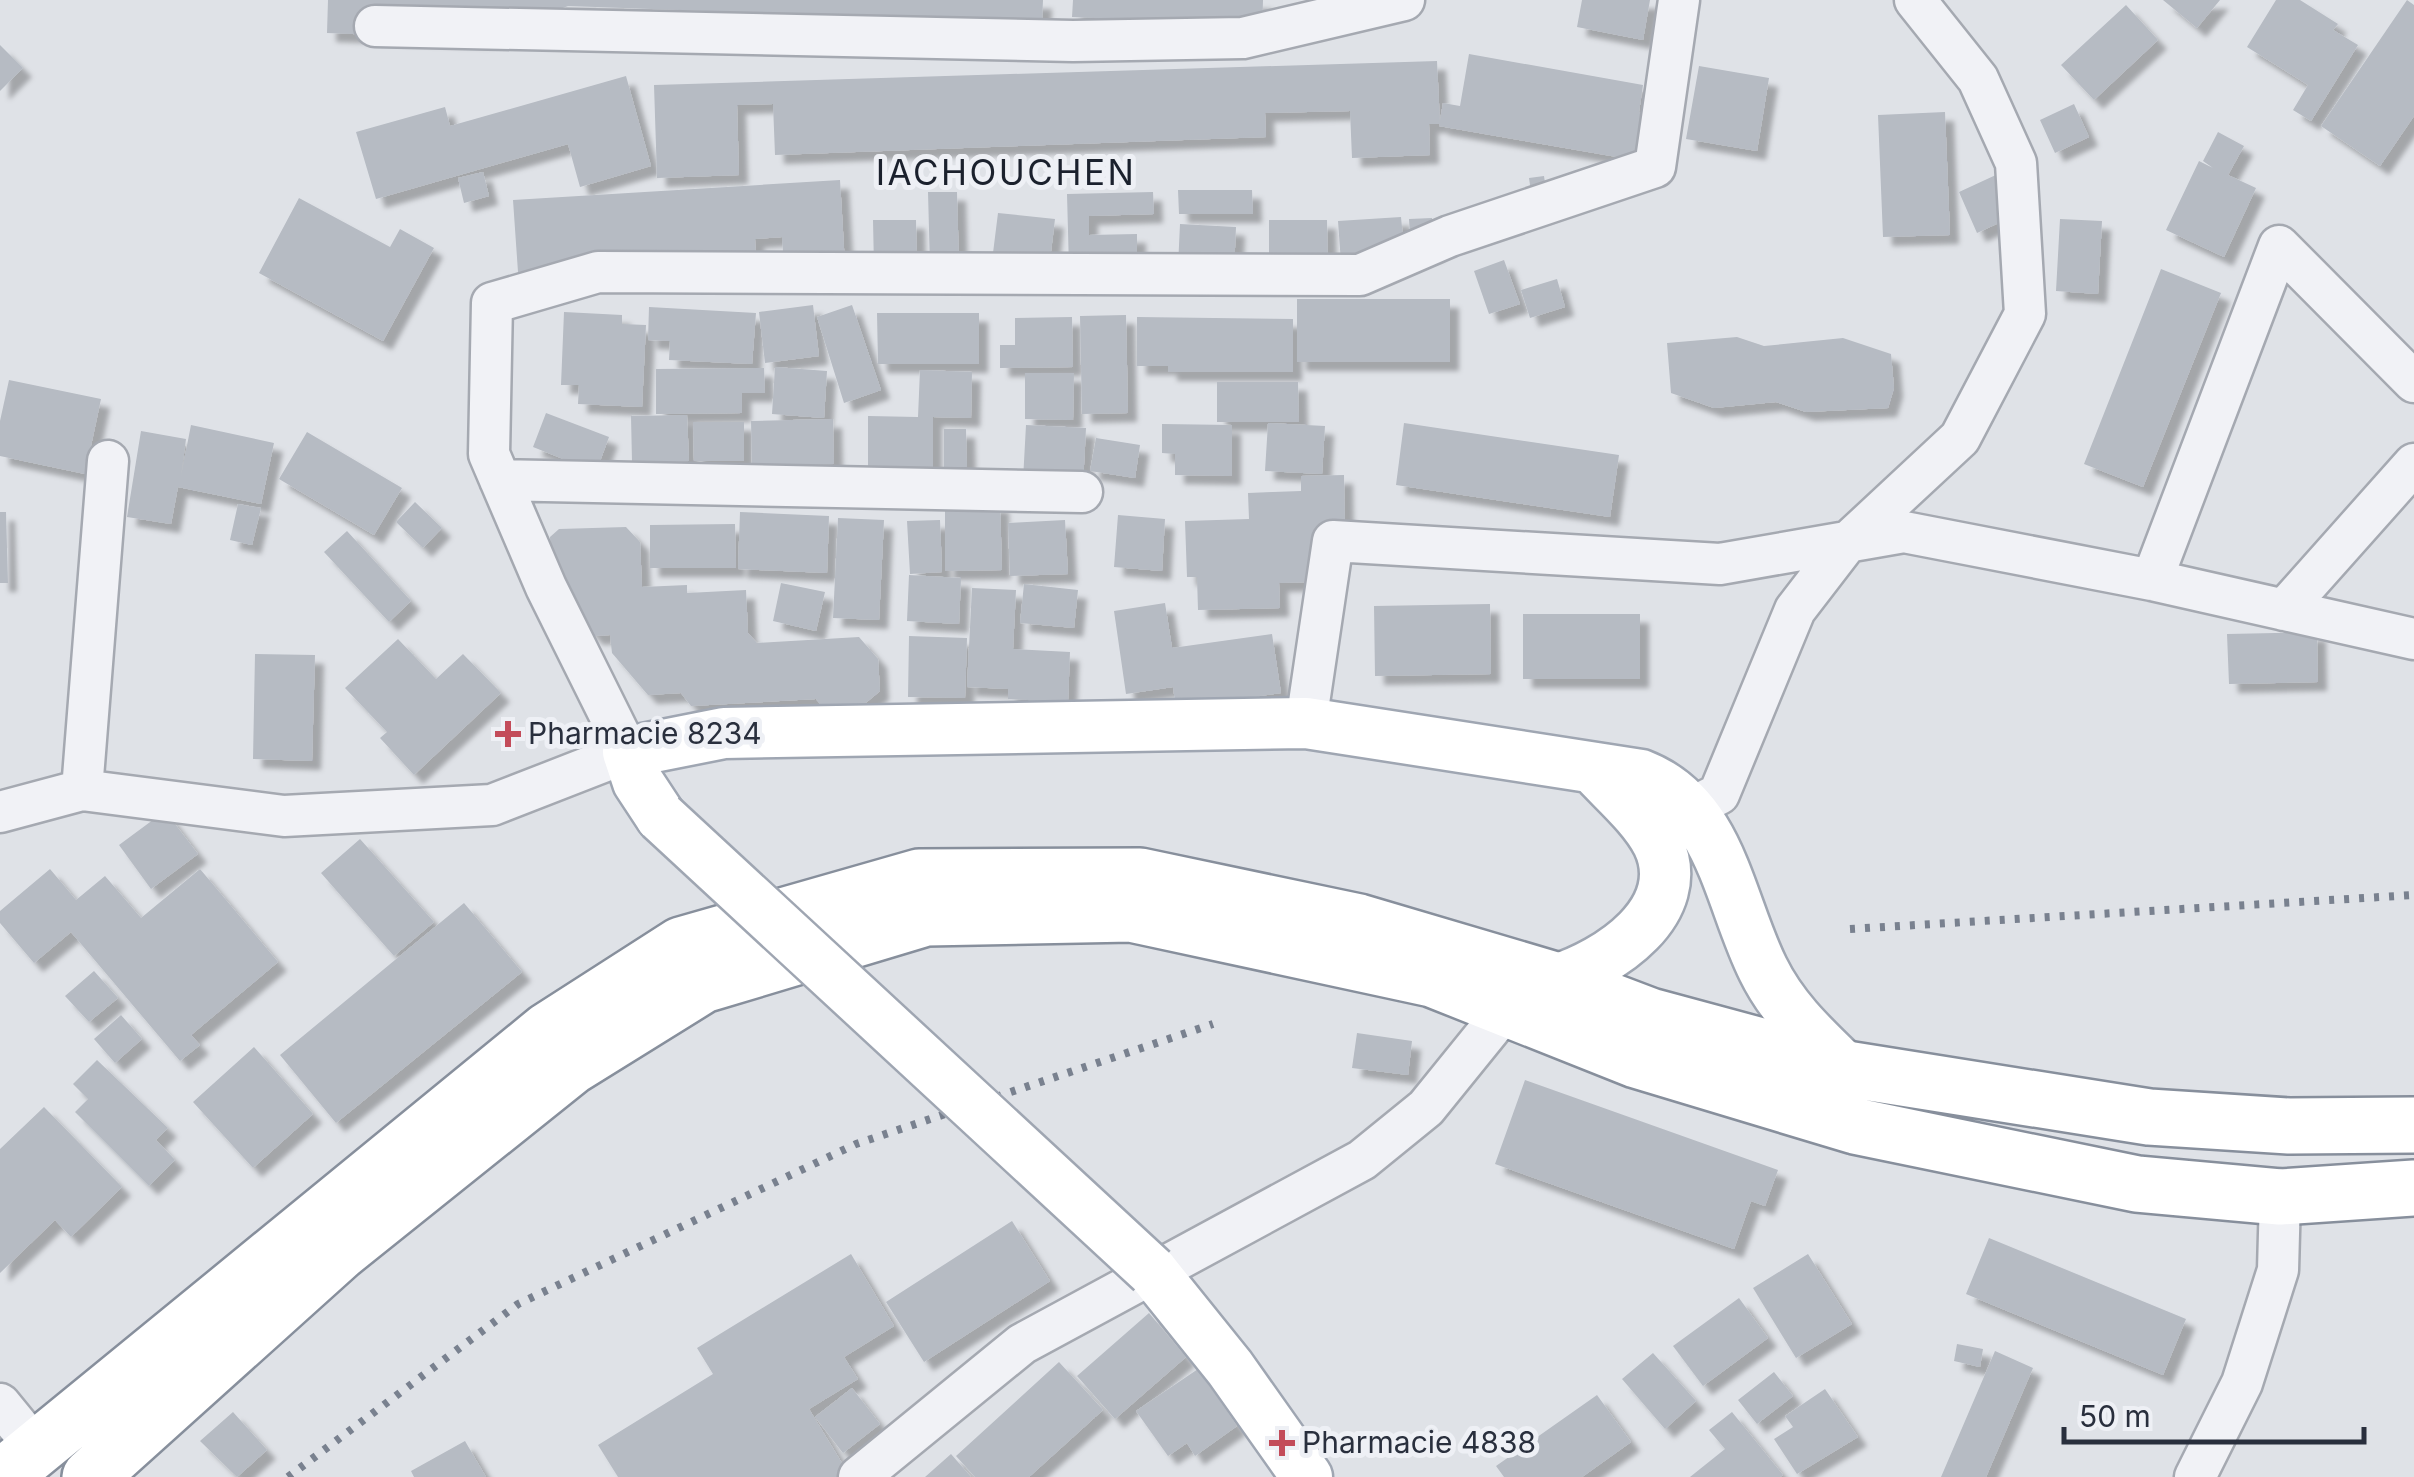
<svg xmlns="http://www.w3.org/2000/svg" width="2414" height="1477" font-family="Inter,sans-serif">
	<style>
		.building { fill: #b6bbc3; filter: url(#shadow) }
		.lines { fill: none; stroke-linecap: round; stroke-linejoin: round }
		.minor-casing { stroke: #a5a9b1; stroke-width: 45 }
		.major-casing { stroke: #9fa6b2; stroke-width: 55 }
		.highway-casing { stroke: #878f9c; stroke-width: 60 }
		.minor { stroke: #f1f2f6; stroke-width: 40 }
		.major { stroke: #fff; stroke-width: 50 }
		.highway { stroke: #fff; stroke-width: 55 }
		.rail { stroke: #79818f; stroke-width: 8; stroke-dasharray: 5 10; stroke-linecap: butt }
		.major-bridge-casing { stroke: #9fa6b2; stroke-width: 55; stroke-linecap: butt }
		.major-bridge { stroke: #fff; stroke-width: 50 }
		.poi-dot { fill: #c34c5a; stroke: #eef0f5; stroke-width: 4 }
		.labels { text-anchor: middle; stroke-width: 10; stroke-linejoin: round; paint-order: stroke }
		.poi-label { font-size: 30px; fill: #292f3d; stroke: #eef0f5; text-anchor: start }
		.quarter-label { font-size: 35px; letter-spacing: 2.5px; fill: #1b212d; stroke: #eef0f5 }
	</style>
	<defs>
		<filter id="shadow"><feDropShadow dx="9" dy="9" stdDeviation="2.5" flood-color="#0004"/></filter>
	</defs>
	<rect width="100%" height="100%" fill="#dfe2e7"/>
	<path class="building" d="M328 0H1043L1042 23 568 6 481 39 327 33Z
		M1073 0H1263L1262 35 1162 21 1072 17Z
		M1582 0H1650L1643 40 1577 27Z
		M2163 0H2220L2197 28Z
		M2276 0H2300L2338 24 2333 30 2358 45 2311 121 2293 110 2308 85 2247 47Z
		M2407 0 2414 5V116L2380 166 2321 126Z
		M2126 5 2158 40 2094 100 2061 65Z
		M0 45 23 68 0 91Z
		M1469 54 1643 85 1639 112 1648 114 1640 161 1439 126 1443 103 1460 106Z
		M1437 61 1440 124H1429L1430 155 1352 158 1350 111 1265 113 1266 137 775 155 773 104 737 105 739 175 657 178 654 85Z
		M1699 66 1769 78 1757 151 1686 139Z
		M626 76 651 166 580 187 568 144 376 199 356 132 445 107 450 126Z
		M2074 104 2089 137 2055 153 2040 120Z
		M1945 112 1950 235 1883 237 1878 115Z
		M2218 132 2244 146 2228 175 2256 188 2224 257 2166 230 2199 161 2213 168 2203 161Z
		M483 172 489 196 464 203 458 178Z
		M1998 174 2016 215 1977 233 1959 192Z
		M1544 176 1548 203 1533 206 1529 178Z
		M840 180 845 265 784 268 782 237 755 239 756 260 518 272 513 200Z
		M1178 190H1252L1253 214H1179Z
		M928 192H957L959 267H930Z
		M1153 192 1154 214 1089 216V235L1137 234V266L1069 268 1067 194Z
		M299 198 390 247 400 229 434 248 383 341 259 273Z
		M998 213 1055 219 1049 268 992 261Z
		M1401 217 1404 249 1342 277 1338 221Z
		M1432 218 1434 252 1411 253 1409 219Z
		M2060 219 2102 221 2098 294 2056 291Z
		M873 220H916L917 266 874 267Z
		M1269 220H1327L1328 271H1269Z
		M1180 224 1236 227 1234 270 1178 267Z
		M1504 260 1520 304 1489 314 1474 271Z
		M2161 269 2221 293 2143 487 2084 464Z
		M1557 279 1565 307 1530 318 1521 290Z
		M1297 299H1450V362H1297Z
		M813 305 819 356 765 363 759 312Z
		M852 305 881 390 844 403 817 317Z
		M649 307 756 313 752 364 669 360 670 341 648 340Z
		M564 312 622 315V324L646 325 642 407 578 404 579 385H561Z
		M877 313H979V364H878Z
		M1126 315 1128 413 1082 414 1080 316Z
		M1072 317 1073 367 1000 368V345H1015V318Z
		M1137 317 1293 319V372H1168V366H1137Z
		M1737 337 1764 346 1843 338 1891 354 1894 388 1888 408 1806 412 1776 402 1714 408 1671 393 1667 343Z
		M775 367 827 371 824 418 772 414Z
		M764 368 765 393H742V413L656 414V369Z
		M920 370 972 372 971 418 933 417V471L868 470V416L918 417Z
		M1025 373H1074L1073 420 1025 419Z
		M9 380 101 399 85 474 0 456V421Z
		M1217 382H1298L1299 422H1217Z
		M546 413 609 437 596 472 533 447Z
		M687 415 689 461 632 462 631 416Z
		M833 419 834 464 752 465 751 421Z
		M693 422H744V461H694Z
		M1268 423 1325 426 1322 474 1265 471Z
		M1404 423 1619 455 1610 517 1396 485Z
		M1162 424 1232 425V476L1175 475V454L1162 453Z
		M191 425 274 443 261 504 178 487 171 524 127 517 141 431 186 439 181 476Z
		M1026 425 1086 428 1083 484 1023 480Z
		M944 429H966L967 467H944Z
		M307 432 402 488 374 535 279 479Z
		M1096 438 1140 445 1135 478 1090 471Z
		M1344 475 1345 534 1312 535 1313 582 1279 583 1280 608 1198 610 1197 577H1187L1185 521 1249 519 1248 493 1301 491V476Z
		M415 502 442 528 423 548 396 522Z
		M945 503H1000L1002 570 945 571Z
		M238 504 261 508 252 545 230 540Z
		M0 512H6L8 583H0Z
		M740 512 829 516 827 573 738 569Z
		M1118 515 1165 519 1162 571 1114 567Z
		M838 518 884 520 879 620 833 618Z
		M940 520 942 572 910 574 907 521Z
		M1065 520 1068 574 1010 576 1008 523Z
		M735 524 736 568H650V525Z
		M626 527 640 542 642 587 687 585V593L746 590 748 633 757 643 859 637 878 659 880 691 856 711 827 712 816 699 691 706 681 693 648 695 612 653 610 635 594 636 552 587 550 537 559 529Z
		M347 531 411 601 389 622 324 552Z
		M909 575 961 578 959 624 907 621Z
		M781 583 825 592 816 631 773 621Z
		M1024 584 1078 590 1074 628 1020 623Z
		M972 588 1016 590 1013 649 1070 652 1068 702 1008 699V689L967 687Z
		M1165 603 1172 648 1272 634 1281 693 1176 708 1173 687 1126 694 1114 611Z
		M1490 604 1491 674 1375 676 1374 606Z
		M1523 614H1640V679H1523Z
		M2317 632 2318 682 2229 684 2227 634Z
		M909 636 967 638 965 698 908 697Z
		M398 639 436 679 463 654 501 693 414 775 380 738 387 732 345 688Z
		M255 654 315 655 312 761 253 759Z
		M165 811 198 854 151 889 119 845Z
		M360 839 434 922 394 956 321 873Z
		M50 869 76 900 105 876 141 918 200 869 278 962 191 1035 200 1045 180 1061 71 932 34 963 0 923V911Z
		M464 903 522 972 336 1123 280 1055Z
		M94 971 118 998 89 1022 65 996Z
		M121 1015 142 1039 115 1063 94 1039Z
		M1357 1033 1412 1041 1408 1075 1352 1068Z
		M254 1047 313 1114 253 1168 193 1102Z
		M97 1060 168 1128 156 1140 175 1160 149 1186 75 1112 88 1099 73 1084Z
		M1525 1080 1778 1170 1765 1206 1751 1201 1734 1249 1495 1164Z
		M44 1107 122 1187 71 1237 55 1220 0 1273V1149Z
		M1012 1221 1050 1281 924 1362 886 1302Z
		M1989 1238 2186 1319 2163 1375 1966 1294Z
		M851 1254 894 1326 844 1357 858 1379 809 1409 848 1473 841 1477H618L598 1445 713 1374 697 1348Z
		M1808 1254 1852 1324 1796 1358 1753 1288Z
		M1739 1298 1768 1338 1703 1386 1673 1346Z
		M1149 1313 1186 1357 1115 1419 1077 1376Z
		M1957 1344 1983 1349 1980 1367 1954 1361Z
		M1995 1351 2033 1368 1986 1477H1941Z
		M1653 1353 1696 1401 1665 1429 1622 1379Z
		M1059 1362 1103 1410 1029 1477H975L956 1456Z
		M1198 1369 1237 1426 1195 1456 1187 1443 1168 1456 1136 1411Z
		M1774 1372 1793 1396 1757 1424 1738 1400Z
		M852 1388 880 1424 843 1453 815 1417Z
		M1825 1389 1858 1437 1797 1474 1774 1439 1793 1427 1785 1416Z
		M1597 1395 1631 1442 1582 1477H1504L1496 1466Z
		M233 1412 267 1450 237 1477 200 1441Z
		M1732 1412 1783 1475 1780 1477H1690L1725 1449 1709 1430Z
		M465 1441 486 1477H414L411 1471Z
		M951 1454 971 1477H925Z"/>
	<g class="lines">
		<defs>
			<path id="minor" d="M375 26 1073 41 1243 38 1404 0
				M500 480 1082 492
				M2152 580 2279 246 2414 382
				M2284 610 2414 464
				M1306 723 1333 541 1720 564 1904 532 2152 580 2414 639
				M82 790 108 461
				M0 812 82 790 284 816 492 805 628 752 546 587 489 454 492 303 598 272 1360 275 1450 236 1655 167 1679 0
				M1663 822 1719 794 1795 610 1845 545 1960 438 2025 314 2016 163 1978 79 1915 0
				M0 1404 36 1448
				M859 1477 1022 1344 1362 1160 1426 1108 1507 1008
				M2195 1477 2242 1383 2278 1270 2280 1197"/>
			<path id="major" d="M661 817 638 782 628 752 724 733 1306 723 1641 775C1721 806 1729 901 1763 969 1783 1010 1814 1038 1846 1069
				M1555 980C1608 964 1690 911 1658 844 1644 816 1614 791 1593 768
				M1152 1271 1230 1368 1307 1477"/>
			<path id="highway" d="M2 1477 547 1031 681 945 919 877 1140 876 1359 922 1555 980 1650 1016 1846 1069 2149 1117 2289 1126 2414 1125
				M90 1477 340 1252 571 1067 703 985 926 918 1131 914 1432 979 1636 1060 1855 1126 2137 1184 2280 1197 2414 1188"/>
		</defs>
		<use href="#minor" class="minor-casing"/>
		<use href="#major" class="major-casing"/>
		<use href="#highway" class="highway-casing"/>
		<use href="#minor" class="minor"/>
		<use href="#major" class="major"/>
		<use href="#highway" class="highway"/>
		<path class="rail" d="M1850 929 2414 895
			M288 1477 518 1304 856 1144 1213 1024"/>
		<defs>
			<path id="major-bridge" d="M661 817 1152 1271"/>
		</defs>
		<use href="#major-bridge" class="major-bridge-casing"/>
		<use href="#major-bridge" class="major-bridge"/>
	</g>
	<g class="poi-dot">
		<path d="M503 719h10v10h10v10h-10v10h-10v-10h-10v-10h10z"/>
		<path d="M1277 1428h10v10h10v10h-10v10h-10v-10h-10v-10h10z"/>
	</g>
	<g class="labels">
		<g class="poi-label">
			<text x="528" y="744">Pharmacie 8234</text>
			<text x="1302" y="1453">Pharmacie 4838</text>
		</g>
		<g class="quarter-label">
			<text x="1006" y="185">IACHOUCHEN</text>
		</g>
	</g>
	<path d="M2064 1427v15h300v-15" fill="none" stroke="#292f3d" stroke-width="5"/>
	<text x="2079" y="1427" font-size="30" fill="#292f3d" stroke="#eef0f5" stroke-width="8" paint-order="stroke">50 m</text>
</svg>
